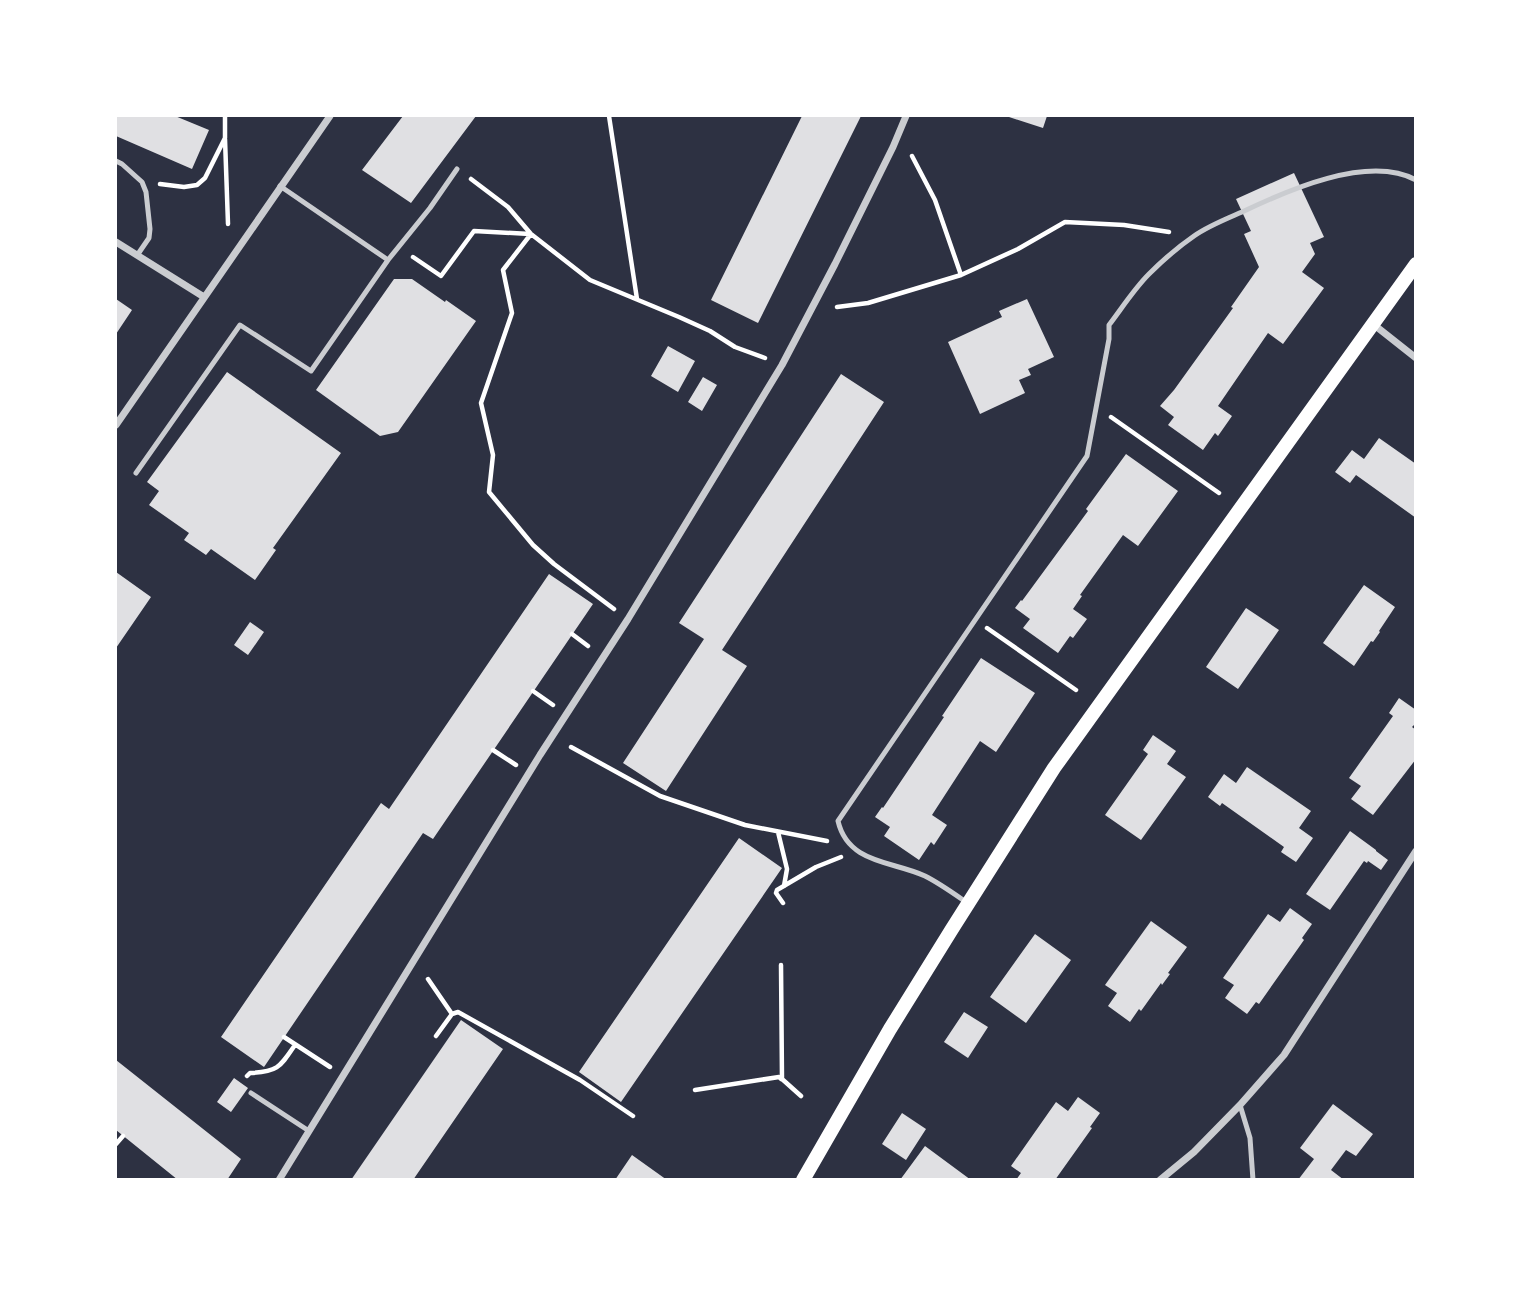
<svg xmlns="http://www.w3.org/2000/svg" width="1531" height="1295" font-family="Ubuntu,sans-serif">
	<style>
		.building { fill: #e0e0e3 }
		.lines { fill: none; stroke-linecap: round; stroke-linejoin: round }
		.path { stroke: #fff; stroke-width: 4.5 }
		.service { stroke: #caccd0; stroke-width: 5 }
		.minor { stroke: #caccd0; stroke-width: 7 }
		.secondary { stroke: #fff; stroke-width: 14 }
	</style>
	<rect width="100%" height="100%" fill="#2d3142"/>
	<path class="building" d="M116 116H175L209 130 192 169 116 136Z
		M403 116H476L411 203 362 170Z
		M802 116H861L758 323 711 300Z
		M1006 116H1047L1043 128Z
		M1294 173 1324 237 1310 243 1315 254 1302 272 1324 288 1283 344 1268 333 1218 406 1232 416 1218 436 1215 433 1203 450 1168 425 1174 417 1160 406 1174 390 1233 308 1231 307 1259 267 1244 234 1251 231 1236 199Z
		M394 279H412L445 302 446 300 476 321 398 432 380 436 316 390Z
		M116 299 132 310 116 334Z
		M1027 299 1054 357 1028 369 1031 375 1019 380 1025 393 980 414 948 342 1002 317 999 311Z
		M668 346 695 361 678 392 651 376Z
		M227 372 341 453 273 548 276 550 255 580 211 549 206 555 184 540 189 533 149 505 159 491 147 482Z
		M841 374 884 402 722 650 747 666 666 791 623 763 704 639 679 623Z
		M703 377 717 385 702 411 688 402Z
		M1379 438 1416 464V518L1356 475 1350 483 1335 472 1352 450 1364 459Z
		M1126 454 1178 491 1138 546 1123 535 1080 595 1082 596 1073 609 1087 619 1073 638 1070 636 1058 653 1023 628 1030 619 1015 608 1021 600 1022 601 1088 511 1086 509Z
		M116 572 151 597 116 648Z
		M549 574 593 604 433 839 423 833 264 1067 221 1037 381 803 389 809Z
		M1364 585 1395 607 1379 631 1380 632 1373 642 1371 641 1354 666 1323 643Z
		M1246 608 1279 630 1238 689 1206 667Z
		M250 622 264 632 248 655 234 645Z
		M981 658 1035 693 996 752 980 741 932 815 947 825 934 845 931 842 919 860 884 836 890 827 875 817 882 807 883 808 944 717 942 716Z
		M1399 698 1416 710V723L1412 727 1416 730V759L1373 815 1351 799 1361 786 1349 778 1393 716 1389 713Z
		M1153 735 1176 751 1167 764 1186 777 1141 840 1105 815 1148 754 1143 750Z
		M1247 767 1311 811 1299 828 1313 838 1296 862 1281 852 1284 847 1222 803 1220 806 1208 797 1224 774 1236 783Z
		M1350 831 1376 850V851L1388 860 1381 870 1368 861 1367 863 1364 861 1330 910 1306 894Z
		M739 838 782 868 621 1102 579 1072Z
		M1290 908 1312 924 1302 938 1304 940 1259 1004 1256 1002 1247 1014 1225 998 1234 985 1223 978 1268 914 1280 922Z
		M1151 921 1187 947 1168 973 1170 974 1162 985 1161 983 1141 1011 1139 1009 1130 1022 1108 1006 1117 993 1105 985Z
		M1035 934 1071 960 1026 1023 990 997Z
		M964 1012 988 1027 968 1058 944 1042Z
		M461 1020 503 1049 413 1180H351Z
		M116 1060 241 1159 227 1180H178L116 1130Z
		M234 1078 248 1088 231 1112 217 1102Z
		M1078 1097 1100 1113 1090 1127 1092 1128 1055 1180H1016L1021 1173 1011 1166 1056 1102 1068 1111Z
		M1333 1104 1373 1134 1356 1156 1346 1150 1331 1170 1344 1180H1298L1314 1159 1300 1148Z
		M902 1113 926 1129 906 1160 882 1144Z
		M925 1146 971 1180H900Z
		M632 1155 667 1180H615Z"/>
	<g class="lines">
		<path class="path" d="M609 116 637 299
			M225 139 228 224
			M912 156 935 200 961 275
			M471 179 508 207 531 234 590 280 679 317 710 331 735 347 765 358
			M160 184 184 187 197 185 205 178 225 138V116
			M531 234 503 270 512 313 481 403 493 455 489 492 533 545 554 564 614 609
			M413 257 441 276 474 231 530 234
			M837 307 868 303 961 275 1018 249 1065 222 1124 225 1169 232
			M1111 417 1219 493
			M987 628 1076 690
			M572 634 588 646
			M533 691 553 705
			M571 747 660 796 745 825 827 841
			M493 750 516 765
			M778 832 787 869 784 886
			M783 903 776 893 777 890 816 867 841 857
			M781 965 782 1079 801 1096
			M428 979 452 1014
			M436 1036 452 1014 458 1012 580 1080 633 1116
			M284 1037 330 1067
			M247 1076 250 1073C278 1072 280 1067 295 1045
			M695 1090 779 1077 781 1079
			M116 1144 123 1136"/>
		<path class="service" d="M116 161 122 164 142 182 146 192 150 229 149 238 138 254
			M280 186 388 260
			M136 473 240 325 311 371 388 260 430 208 457 169
			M966 902C953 893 939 883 925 876 893 861 848 864 838 821L1087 456 1109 339V325C1122 308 1134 289 1149 274 1162 261 1178 247 1194 236 1208 226 1226 219 1242 212 1286 191 1368 154 1416 180
			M251 1093 309 1131
			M1240 1105 1250 1138 1253 1180"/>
		<path class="minor" d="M116 242 204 297
			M1373 324 1416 358
			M116 425 330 116
			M279 1180 540 755 628 619 782 365 835 264 893 147 906 116
			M1160 1180 1194 1152 1240 1105 1284 1055 1416 851"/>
		<path class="secondary" d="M803 1180 890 1029 952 929 1054 768 1416 264"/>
	</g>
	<rect width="1531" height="1295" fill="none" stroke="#ffffff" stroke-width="234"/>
</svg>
